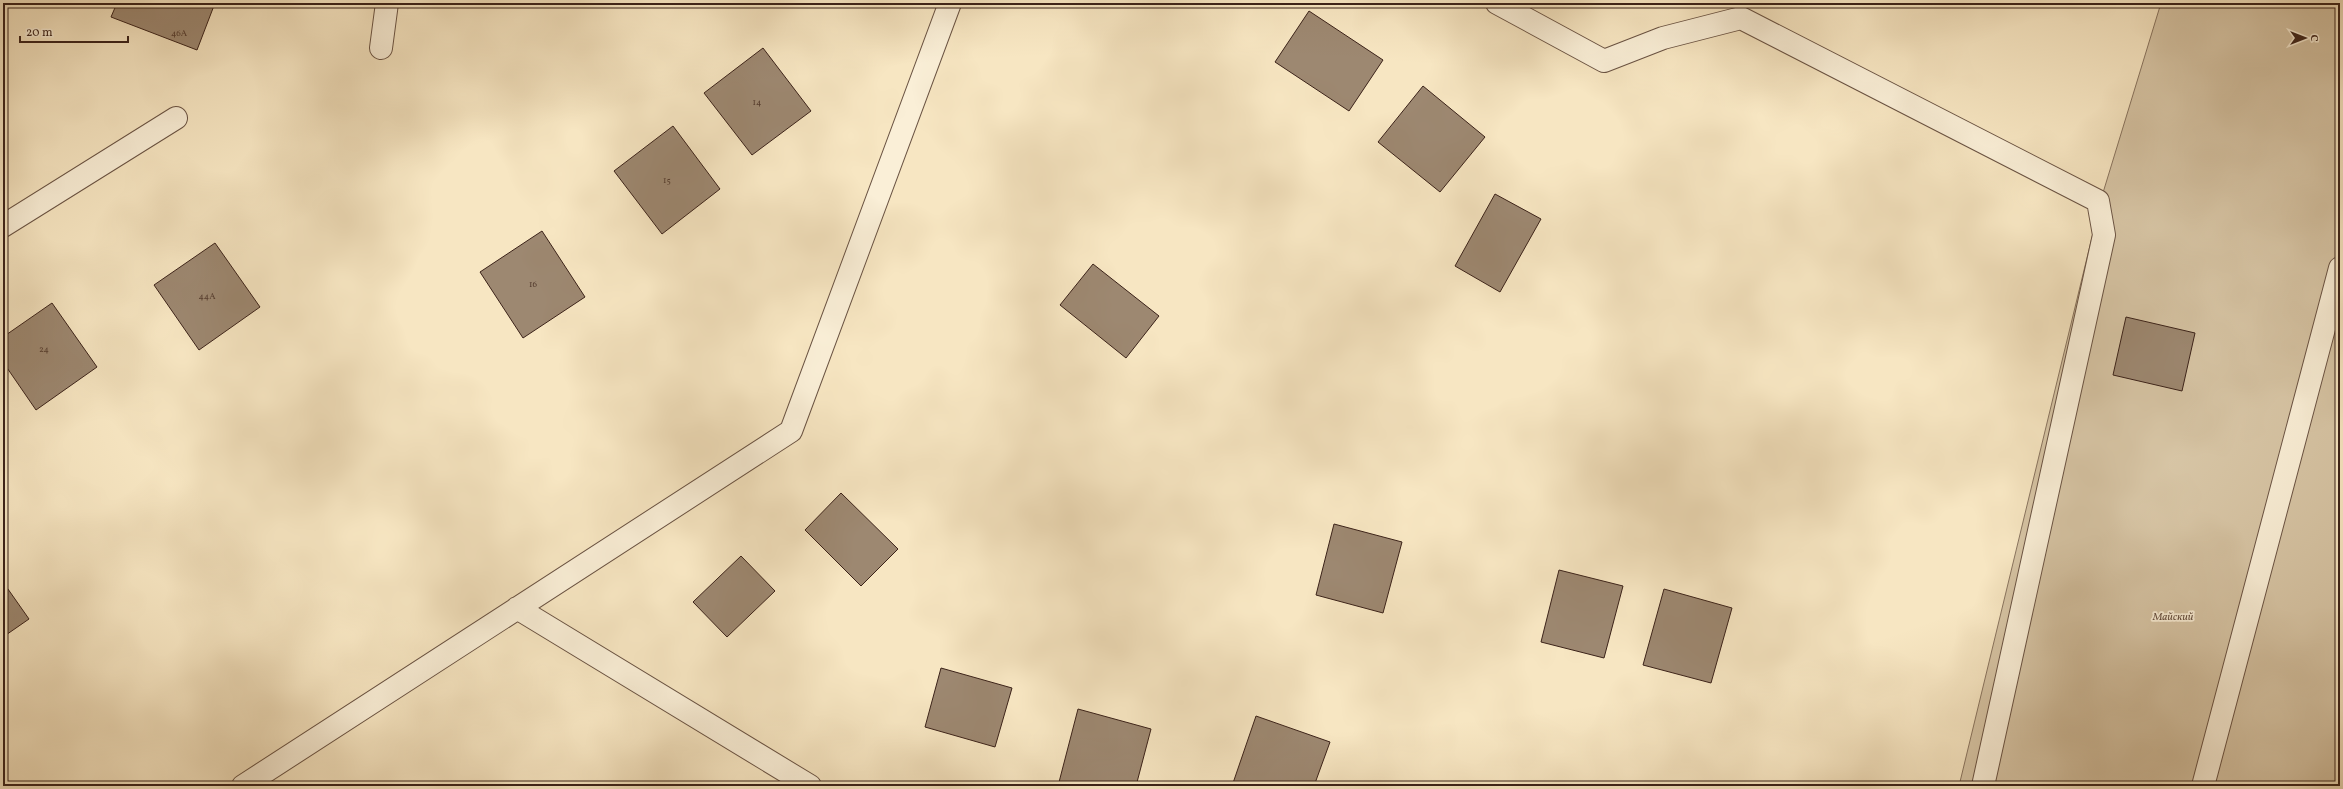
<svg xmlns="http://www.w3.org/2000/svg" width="2343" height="789" font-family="Vollkorn,serif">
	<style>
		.green { fill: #d7c5a5; stroke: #89745f }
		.building { fill: #9d8871; stroke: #3b2219 }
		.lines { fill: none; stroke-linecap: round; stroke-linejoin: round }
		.minor-casing { stroke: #6a5343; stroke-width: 24 }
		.minor { stroke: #faefd7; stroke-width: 22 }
		.labels { text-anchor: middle; stroke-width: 3.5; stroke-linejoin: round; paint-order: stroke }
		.number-label { font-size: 9px; fill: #543c2f }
		.park-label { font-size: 11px; font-style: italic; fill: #624b3c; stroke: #faefd7 }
	</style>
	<rect width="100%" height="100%" fill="#f7e6c2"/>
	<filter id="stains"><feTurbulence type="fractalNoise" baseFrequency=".005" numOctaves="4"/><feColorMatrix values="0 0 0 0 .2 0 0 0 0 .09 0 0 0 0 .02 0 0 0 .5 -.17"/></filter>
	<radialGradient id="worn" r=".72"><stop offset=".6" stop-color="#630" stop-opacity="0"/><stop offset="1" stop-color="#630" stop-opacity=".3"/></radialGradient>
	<path class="green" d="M2161 3H2340V786H1959L2102 196Z"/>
	<path class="building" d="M117 3H215L197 50 111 17Z
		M1309 11 1383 60 1349 111 1275 62Z
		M763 48 811 111 752 155 704 93Z
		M1423 86 1485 137 1440 192 1378 142Z
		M673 126 720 189 662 234 614 171Z
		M1495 194 1541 219 1500 292 1455 266Z
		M542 231 585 297 523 338 480 272Z
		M215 243 260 307 199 350 154 285Z
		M1093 264 1159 316 1126 358 1060 305Z
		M52 303 97 367 36 410 3 362V337Z
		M2126 317 2195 333 2182 391 2113 375Z
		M841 493 898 549 861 586 805 530Z
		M1334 524 1402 542 1383 613 1316 595Z
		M741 556 775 591 727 637 693 602Z
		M1559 570 1623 586 1604 658 1541 642Z
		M3 582 29 619 3 637Z
		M1664 589 1732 608 1711 683 1643 665Z
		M941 668 1012 688 995 747 925 727Z
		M1078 709 1151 729 1136 786H1058Z
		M1256 716 1330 742 1314 786H1232Z"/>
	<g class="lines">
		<defs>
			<path id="minor" d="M1497 3 1604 61 1663 38 1741 18 2098 201 2104 235 1983 786
				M381 48 387 3
				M3 226 176 118
				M517 608 810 786
				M243 786 791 431 950 3
				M2203 786 2340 268"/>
		</defs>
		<use href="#minor" class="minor-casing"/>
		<use href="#minor" class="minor"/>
	</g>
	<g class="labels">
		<g class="number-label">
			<text x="179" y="36">46А</text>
			<text x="757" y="105">14</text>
			<text x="667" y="183">15</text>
			<text x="533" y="287">16</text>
			<text x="207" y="299">44А</text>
			<text x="44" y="352">24</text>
		</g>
		<g class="park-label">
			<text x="2173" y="620">Майский</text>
		</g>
	</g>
	<rect width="2343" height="789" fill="none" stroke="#f7e6c2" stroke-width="16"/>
	<rect x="4" y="4" width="2335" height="781" fill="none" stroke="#3b2219" stroke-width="2"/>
	<rect x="8" y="8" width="2327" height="773" fill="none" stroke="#3b2219"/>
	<g transform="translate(2305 38) rotate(90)" stroke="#faefd7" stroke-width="3" paint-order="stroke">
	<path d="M0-3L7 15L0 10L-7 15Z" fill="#3b2219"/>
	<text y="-6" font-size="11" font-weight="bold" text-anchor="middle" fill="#3b2219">С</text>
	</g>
	<path d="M20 36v6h108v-6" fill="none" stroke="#3b2219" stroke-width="2"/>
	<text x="26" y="36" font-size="12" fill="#3b2219" stroke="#faefd7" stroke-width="3" paint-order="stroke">20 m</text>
	<rect width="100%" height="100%" filter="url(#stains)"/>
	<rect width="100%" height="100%" fill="url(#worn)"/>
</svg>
